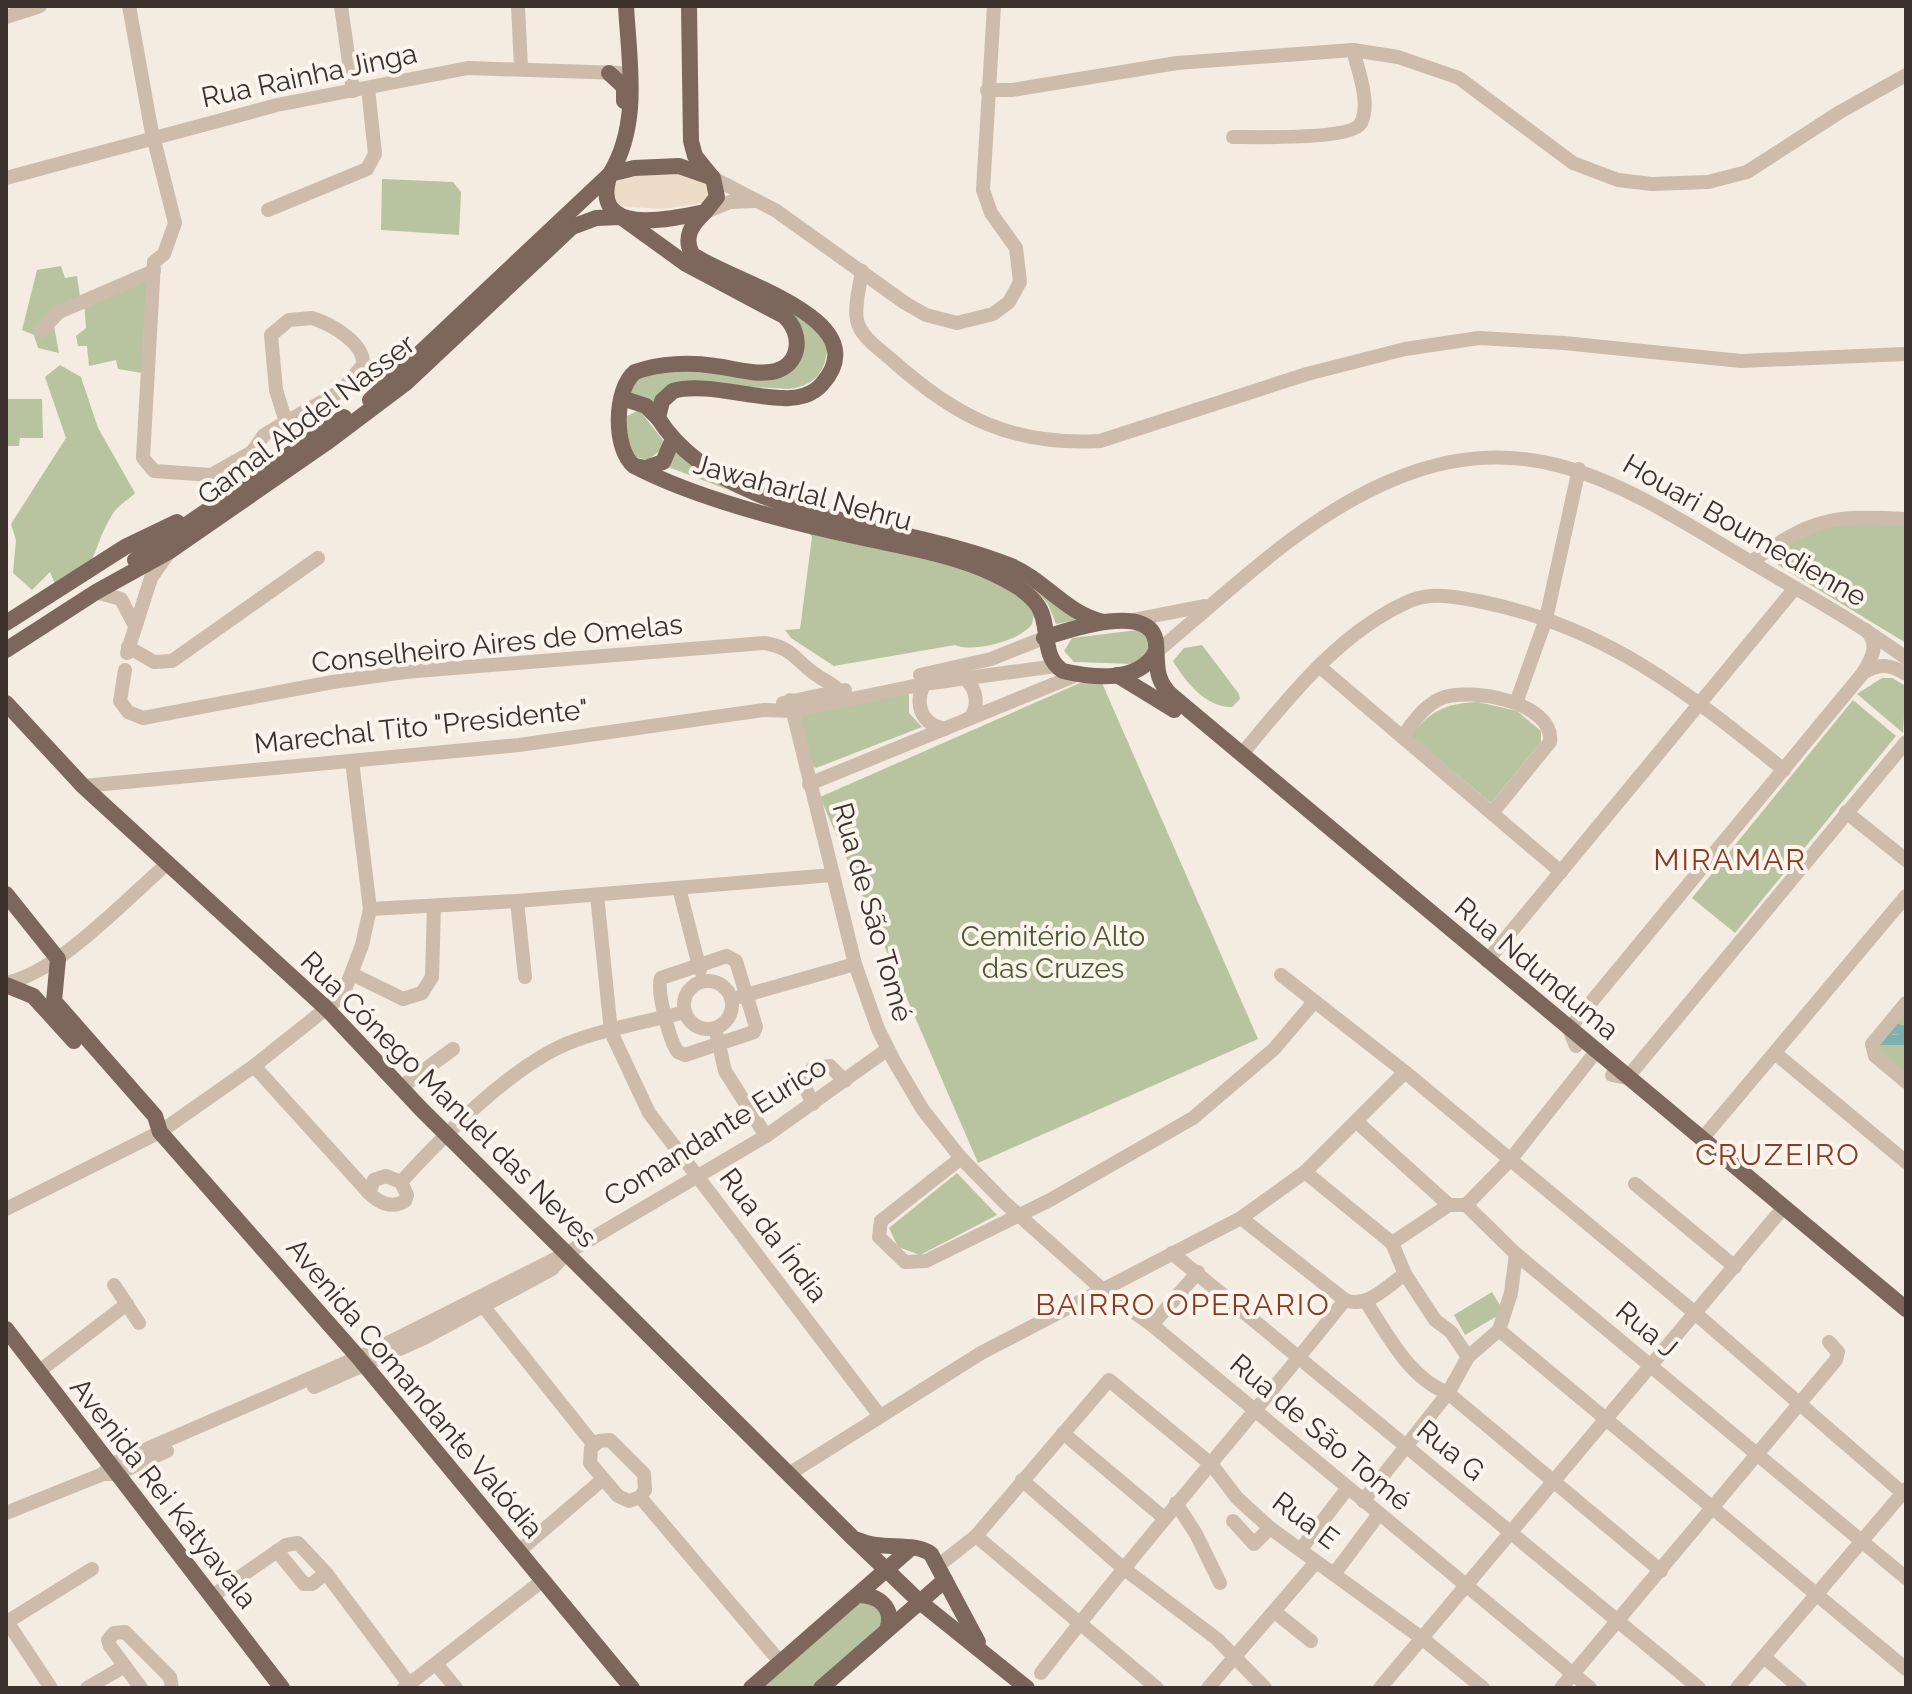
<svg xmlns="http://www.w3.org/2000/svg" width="1912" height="1694" font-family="Raleway,sans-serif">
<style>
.green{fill:#b8c4a0}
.plaza{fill:#ecdcc8}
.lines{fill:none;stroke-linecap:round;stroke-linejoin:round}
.canal{stroke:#7fb0b2;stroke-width:10}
.minor{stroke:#cdbbac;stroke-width:14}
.major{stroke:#7d675c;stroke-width:16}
.labels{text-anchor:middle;stroke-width:8;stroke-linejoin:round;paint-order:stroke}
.street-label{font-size:28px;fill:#3b302b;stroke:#fbf5ee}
.park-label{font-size:28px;fill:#4a5a2e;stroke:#fbf5ee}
.neighbourhood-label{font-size:30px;letter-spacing:2px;fill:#8c3b22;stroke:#fbf5ee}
</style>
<rect width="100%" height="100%" fill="#f4ebe1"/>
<g class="green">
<path d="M382 179 453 182 461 192 459 235 381 230Z"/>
<path d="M687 252 809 320 828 343C826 371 817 385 789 389L672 383 655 398V410L627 394 636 377 682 367 771 376 802 339Z"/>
<path d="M61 266 65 278 77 276 81 303 59 312 54 326 59 353 38 348 34 335 22 330 37 270Z"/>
<path d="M154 271 148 374 118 369 116 360 89 366 87 346H78L76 336 86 328 84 301Z"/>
<path d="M60 365 81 377 98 428 135 493C128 500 116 507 112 515 89 553 103 565 56 586L50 572 32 590 13 573 16 540 11 524 66 438 45 377Z"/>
<path d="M6 399H42L43 438H20L19 446H6Z"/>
<path d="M639 410 663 440 662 449 648 460 630 456 626 445 627 416Z"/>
<path d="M674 445 719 477 1037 588 1077 620 1056 624 1048 604 1034 589 763 503 663 465Z"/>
<path d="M1856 522 1906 525V643L1778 565 1783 542 1812 529Z"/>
<path d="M806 529 932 555 1015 590 1034 614 1032 624C1020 641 974 653 955 645L834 666 791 638 785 630 800 629 812 537Z"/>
<path d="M1138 630 1147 634 1152 645 1136 664 1074 662 1064 651 1072 638Z"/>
<path d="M1202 645 1239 694 1240 699 1232 707C1206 708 1185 681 1173 661L1184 648Z"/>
<path d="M1882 678H1892L1906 686 1903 733 1857 694Z"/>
<path d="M1080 683H1102L1258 1039 978 1163 820 797Z"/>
<path d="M909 693V713L922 727 816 768 808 763 799 719 802 711Z"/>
<path d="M1853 700 1896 736 1735 933 1692 898Z"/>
<path d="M1478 702 1517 711 1541 731V742L1491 803 1411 736C1429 711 1447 703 1478 702Z"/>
<path d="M1906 1008V1078L1878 1053V1042Z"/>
<path d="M957 1173 997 1215 920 1255 898 1247 889 1228Z"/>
<path d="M1492 1292 1504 1312 1465 1335 1454 1315Z"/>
<path d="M869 1601 883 1613 880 1629 814 1688H763L858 1604Z"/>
</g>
<path class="plaza" d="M661 169 709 179 710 197 703 203 662 209 619 206 613 201 610 183 618 177Z"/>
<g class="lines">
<path class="canal" d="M1906 1031 1891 1028 1881 1040H1906"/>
<g class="minor">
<path d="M129 6 151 128 175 223 164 254 154 262 143 458 154 471 211 475 252 452"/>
<path d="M341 6 353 91"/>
<path d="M518 6 521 68"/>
<path d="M6 17 40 6"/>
<path d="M987 90H1012L1177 63 1353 50 1398 57 1459 78 1573 163 1618 180 1652 184 1708 182 1747 172 1840 112 1906 75"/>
<path d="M1233 137C1254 137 1352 140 1361 123 1371 103 1358 70 1353 50"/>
<path d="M6 178 277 105 468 68 620 73"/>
<path d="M713 178 775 210 905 303 926 315 957 323 993 314 1009 302 1020 282 1016 248 991 213 983 190 994 6"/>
<path d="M268 210 367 169 375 154 368 88"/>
<path d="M705 212 730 202 754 201"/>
<path d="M862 271C860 286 854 305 857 320 860 337 881 350 893 361 957 418 1013 446 1100 441L1307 374 1405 349 1479 338 1564 343 1741 361 1906 354"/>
<path d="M312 318C331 324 365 343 363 365L341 391 286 422 276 390 271 335 289 320Z"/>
<path d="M41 331 59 312 154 271"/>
<path d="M259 474 252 452 264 435 286 422"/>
<path d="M1751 562C1812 518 1832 515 1906 519"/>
<path d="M96 592 121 599 134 624"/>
<path d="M1133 620 1204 606"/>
<path d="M128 647 154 662 172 661 318 558"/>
<path d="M127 653 151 578 167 555"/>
<path d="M1155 653C1229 592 1301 519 1390 481 1534 419 1631 491 1751 562 1803 593 1857 622 1906 658"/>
<path d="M1320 667 1561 872"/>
<path d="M125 670 120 701 128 712 143 718 333 682 405 672 765 643C793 648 795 660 815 674 827 683 838 684 843 700"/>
<path d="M1863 673C1879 663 1890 664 1906 674"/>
<path d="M920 675 991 659 1044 638"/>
<path d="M961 675C975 686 980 700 972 716L966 720"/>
<path d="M927 680C913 700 919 724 945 729"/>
<path d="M790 700 855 964 878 1029 894 1061 923 1110 961 1158 1004 1202 1103 1290 1152 1325 1590 1688"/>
<path d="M783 703 845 690"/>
<path d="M1516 703 1546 619 1579 469"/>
<path d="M1402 737C1413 723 1424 705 1442 698 1470 687 1555 702 1550 742L1492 813"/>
<path d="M1242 754C1289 697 1341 630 1412 600 1433 592 1457 597 1478 601 1605 626 1686 691 1784 770"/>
<path d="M809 784 1079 674"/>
<path d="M83 786 519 745 764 710 793 711 924 684 1056 666"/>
<path d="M1846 812 1906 860"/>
<path d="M679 888 700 970"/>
<path d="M597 895 611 1032 649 1113 880 1416"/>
<path d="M517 901 525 977"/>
<path d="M370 909 517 901 833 875"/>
<path d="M727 956 736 961 756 1027 754 1032 685 1055 678 1052C670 1042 656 990 661 978Z"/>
<path d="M1487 961 1795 588"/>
<path d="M352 974 403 999 422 993 432 977 434 906"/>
<path d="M1281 975 1405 1072 1695 1313 1906 1496"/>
<circle cx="708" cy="1005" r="24"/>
<path d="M6 983C58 973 125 900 167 864"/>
<path d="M739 997 855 964"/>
<path d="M1906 1003 1872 1044 1875 1056 1906 1082"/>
<path d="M717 1036 725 1071 766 1136"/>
<path d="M1576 1046 1569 1029 1863 673C1872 658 1880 645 1866 630"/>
<path d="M1776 1054 1906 1162"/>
<path d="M254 1066 369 1193C379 1203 392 1209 405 1201L407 1195 401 1182 386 1176 374 1180 369 1193"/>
<path d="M1612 1075 1627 1078 1906 742"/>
<path d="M400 1088 453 1049"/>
<path d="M813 1104 804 1085 812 1069 830 1066 845 1081"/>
<path d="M1358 1123 1449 1205H1466L1516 1254 1906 1578"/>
<path d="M1702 1139 1906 896"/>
<path d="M961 1158 881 1221 879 1237 905 1262 926 1261 1050 1200 1193 1118 1274 1049 1314 1002"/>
<path d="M1305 1172 1392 1243"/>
<path d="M401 1182C443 1136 508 1069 566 1044 602 1029 647 1022 685 1012"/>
<path d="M1635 1184 1735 1267"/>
<path d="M1466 1205 1511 1159 1591 1058"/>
<path d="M6 1209 160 1132 254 1066 343 995 362 945 370 909 352 761"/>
<path d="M1241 1218 1345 1300"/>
<path d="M1172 1253 1699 1688"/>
<path d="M1405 1274 1435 1320 1451 1332 1468 1357"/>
<path d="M114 1285 139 1323"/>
<path d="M479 1301 594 1445"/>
<path d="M1366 1302C1388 1335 1409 1378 1448 1393L1661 1571"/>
<path d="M1152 1325 1198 1272"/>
<path d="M1499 1330 1906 1669"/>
<path d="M38 1372 127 1304"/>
<path d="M314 1387 424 1338 552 1269 564 1256"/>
<path d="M1063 1433 1163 1517"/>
<path d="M610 1440 644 1474 645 1490 640 1497 629 1501 618 1496 590 1463 591 1448 599 1441Z"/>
<path d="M103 1474 110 1465 366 1354 567 1253 766 1136 888 1049"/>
<path d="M789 1474 981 1353 1241 1218 1305 1172 1405 1072"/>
<path d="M1022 1480 1123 1568 1217 1639 1265 1688"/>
<path d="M640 1497 781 1663"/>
<path d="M1363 1501 1448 1393 1468 1357 1499 1330 1511 1293 1516 1254"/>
<path d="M1176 1503 1196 1534 1220 1583"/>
<path d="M6 1513 103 1474H117L167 1451"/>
<path d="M1233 1521 1254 1544 1270 1528"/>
<path d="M976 1536 1157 1688"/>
<path d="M1301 1549 1347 1489"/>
<path d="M277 1551 304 1584H312L326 1573"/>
<path d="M519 1551 602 1480"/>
<path d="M939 1565 976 1536 1109 1380 1212 1465 1237 1498 1270 1528 1423 1639 1483 1688"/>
<path d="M1334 1574 1379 1514"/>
<path d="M211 1597 286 1545 298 1543 326 1573 409 1684"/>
<path d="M1275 1612 1311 1641"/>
<path d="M6 1620 51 1688"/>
<path d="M7 1622 92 1569"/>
<path d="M1764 1657 1800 1688"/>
<path d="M436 1664 456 1688"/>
<path d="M1041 1673C1139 1545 1245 1426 1345 1300 1367 1309 1386 1287 1405 1274L1392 1243 1449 1205"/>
<path d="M87 1688 125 1666"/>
<path d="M141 1688 110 1646 108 1640 114 1633 125 1632 170 1677 172 1688"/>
<path d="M404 1688 542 1581"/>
<path d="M1208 1688 1316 1562"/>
<path d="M1380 1688 1778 1214"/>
<path d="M1561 1688 1836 1360 1838 1352 1829 1342"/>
<path d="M1737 1688 1906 1489"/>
</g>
<g class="major">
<path d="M689 6 691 141 695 156 712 177"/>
<path d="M609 73 624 87V101"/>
<path d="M679 166 713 178 717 197 705 212C668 220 589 237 610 174L634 168Z"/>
<path d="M705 212C692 224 683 237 692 254 727 281 881 318 822 384 813 395 797 399 783 398 752 398 702 382 673 391L662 401 658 418C723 522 906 522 1011 566 1045 580 1066 614 1104 622"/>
<path d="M622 398 646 406 658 418"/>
<path d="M370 400 610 174C641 124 629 62 626 6"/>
<path d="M635 466 646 468 663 462 673 439"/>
<path d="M135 560 344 417"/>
<path d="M6 623 125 547 177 522"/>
<path d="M1044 638C1068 630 1152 601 1156 643 1158 665 1154 678 1171 695L1906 1309"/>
<path d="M6 650 96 592 170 551 326 443 407 382 572 227 596 218 621 217 686 264 784 316C804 334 801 367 771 372 753 375 733 368 715 366 690 362 660 363 635 372 614 389 613 449 634 466 697 499 789 522 859 537 904 547 952 554 994 574 1010 582 1027 590 1038 606 1051 625 1040 657 1063 671 1093 678 1138 683 1155 653"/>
<path d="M1117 675 1174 710"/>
<path d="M6 703 83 786 327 1009 421 1109 852 1537 920 1602 1027 1688"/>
<path d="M6 894 58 959 54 1001 155 1116 160 1132 358 1357 632 1688"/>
<path d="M6 985 33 996 74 1041"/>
<path d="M6 1329 282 1688"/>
<path d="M858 1540C881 1551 913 1541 931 1554L978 1642"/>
<path d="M858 1595C879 1595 895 1608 887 1630"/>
<path d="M751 1688 911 1548"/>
<path d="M821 1688 945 1580"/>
</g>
</g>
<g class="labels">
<g class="street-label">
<text transform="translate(309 75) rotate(-12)" y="10">Rua Rainha Jinga</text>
<text transform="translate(306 419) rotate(-37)" y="10">Gamal Abdel Nasser</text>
<text transform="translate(803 492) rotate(15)" y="10">Jawaharlal Nehru</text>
<text transform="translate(1745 530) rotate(30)" y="10">Houari Boumedienne</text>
<text transform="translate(497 643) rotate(-6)" y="10">Conselheiro Aires de Omelas</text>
<text transform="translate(421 726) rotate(-6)" y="10">Marechal Tito "Presidente"</text>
<text transform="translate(873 912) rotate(74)" y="10">Rua de São Tomé</text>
<text transform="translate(1537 968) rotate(40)" y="10">Rua Ndunduma</text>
<text transform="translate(449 1099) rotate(45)" y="10">Rua Cónego Manuel das Neves</text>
<text transform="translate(715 1131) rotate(-32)" y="10">Comandante Eurico</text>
<text transform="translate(774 1235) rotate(53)" y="10">Rua da Índia</text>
<text transform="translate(1647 1329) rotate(40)" y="10">Rua J</text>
<text transform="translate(415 1388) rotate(50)" y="10">Avenida Comandante Valódia</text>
<text transform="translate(1321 1432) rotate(40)" y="10">Rua de São Tomé</text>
<text transform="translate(1451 1450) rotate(39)" y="10">Rua G</text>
<text transform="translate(164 1493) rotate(52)" y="10">Avenida Rei Katyavala</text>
<text transform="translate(1306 1520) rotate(37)" y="10">Rua E</text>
</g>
<g class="park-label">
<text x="1053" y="946">Cemitério Alto<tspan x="1053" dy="32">das Cruzes</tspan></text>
</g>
<g class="neighbourhood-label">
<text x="1730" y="870">MIRAMAR</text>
<text x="1778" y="1165">CRUZEIRO</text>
<text x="1183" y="1315">BAIRRO OPERARIO</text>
</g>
</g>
<rect width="1912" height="1694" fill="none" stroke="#3b302b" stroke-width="16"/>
</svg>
